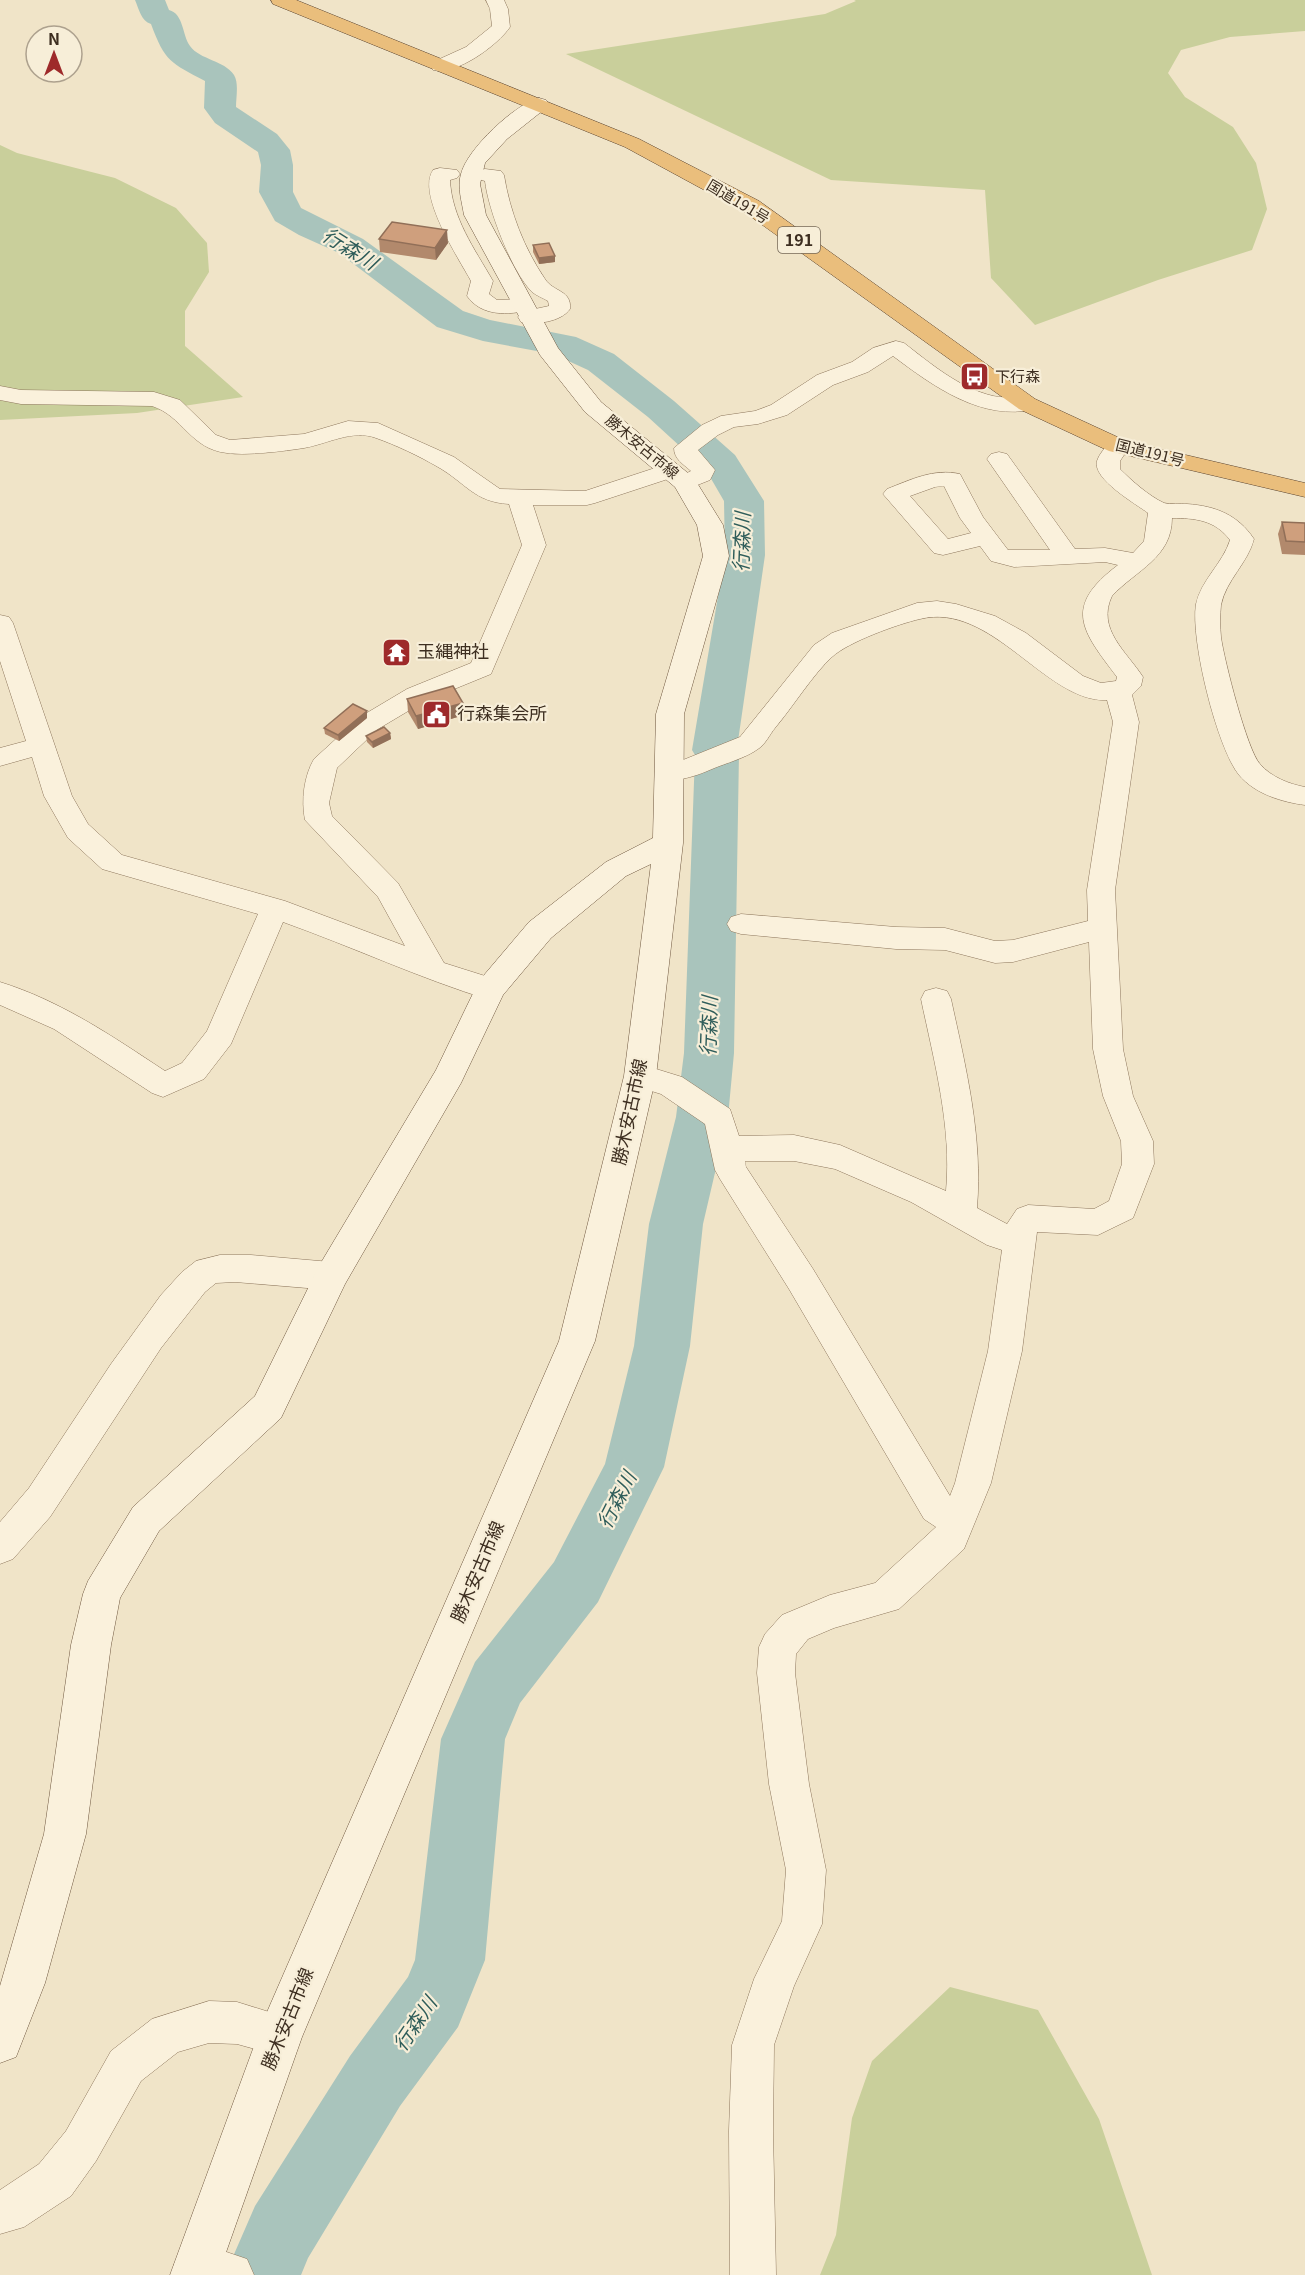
<svg xmlns="http://www.w3.org/2000/svg" width="1305" height="2275" font-family="Georgia,'Noto Sans JP',serif">
<style>
.green{fill:#c9cf9b}
.lines{fill:none;stroke-linecap:round;stroke-linejoin:round}
.river{fill:#a9c4bc;fill-rule:evenodd}
.minor-casing{stroke:#8d765c;stroke-width:1}
.secondary-casing{stroke:#6f573f;stroke-width:1}
.trunk-casing{stroke:#5b4430;stroke-width:1}
.minor{fill:#faf1dc;fill-rule:evenodd}
.secondary{fill:#faf1dc;fill-rule:evenodd}
.trunk{fill:#eabe7c;fill-rule:evenodd}
.wall{fill:#b2896c}
.shaded-wall{fill:#916f58}
.building{fill:#cf9f7d;stroke:#916f58;stroke-width:1.5}
.labels{text-anchor:middle;stroke-width:4.5;stroke-linejoin:round;paint-order:stroke}
.far-street-label{font-size:15px;fill:#3d2e20;stroke:#f7eed8}
.far-poi-label{font-size:15px;fill:#3d2e20;stroke:#f7eed8;text-anchor:start}
.shield{fill:#f7eed8;stroke:#756857;stroke-width:1.5}
.shield-label{font-size:16px;font-weight:bold;fill:#3d2e20}
.poi-label{font-size:18px;fill:#3d2e20;stroke:#f7eed8;text-anchor:start}
.street-label{font-size:18px;fill:#3d2e20;stroke:#f7eed8}
.water-label{font-size:20px;font-style:italic;fill:#2f5d5a;stroke:#f7eed8}
</style>
<rect width="100%" height="100%" fill="#f0e4c8"/>
<g class="green">
<path d="M854 0H1305V31L1230 37 1181 50 1168 73 1185 97 1233 127 1256 163 1267 209 1252 250 1158 280 1035 325 991 278 985 190 831 180 566 54 825 14 856 1Z"/>
<path d="M0 145 17 153 115 178 176 208 207 243 209 272 185 311V346L243 397 137 413 0 420Z"/>
<path d="M950 1987 1038 2010 1099 2119 1152 2275H820L836 2235 852 2118 872 2061Z"/>
</g>
<g class="lines">
<path class="river" d="M135 0H165L169 10C184 14 182 35 190 46 200 60 224 60 234 75 239 83 236 97 236 107L277 134 290 150 293 165V192L301 208 363 239 463 311 490 320 576 337 614 354 674 401 735 455 764 501 765 555 737 748 739 753 734 1053 728 1117 703 1224 690 1346 664 1467 598 1602 520 1703 505 1739 485 1960 458 2027 400 2106 308 2258 301 2275H225L255 2206 350 2056 408 1977 415 1960 441 1739 475 1662 554 1562 605 1464 634 1346 649 1224 676 1117 684 1053 695 755 692 750 725 555 724 501 706 470 648 417 588 370 553 354 483 341 437 327 339 253 299 235 275 221 259 192 261 165 258 152 215 123 204 108 205 81C171 63 165 62 151 24 141 21 139 9 135 0Z"/>
<defs>
<g id="minor">
<path d="M486 0H504L508 9 510 27C498 45 456 76 433 70L431 66 433 62 466 47 492 26 490 9Z"/>
<path d="M440 168 457 170 460 174 457 178 450 180C452 218 474 248 493 281L489 294 497 300 523 299 531 300 534 305 531 310C508 315 482 317 467 296L471 281C459 259 416 194 433 170Z"/>
<path d="M485 169 501 171 504 175C510 212 524 248 545 279 553 292 572 290 570 309 561 322 536 325 521 322L518 317 521 312 549 306 548 301C543 298 537 296 532 292 512 272 488 209 485 181L478 179 475 175 478 171Z"/>
<path d="M896 341 904 343C930 363 959 388 993 396 1007 399 1021 396 1035 399L1038 404 1035 409C982 422 933 386 893 356L868 372 833 385 787 415 758 424 734 427 718 435 698 450 715 470 710 480 685 490 677 488 673 483 677 478 691 471C683 464 674 459 674 448L702 425 721 416 755 411 771 405 817 375 852 362 873 348Z"/>
<path d="M0 386 21 390 154 392 180 400 216 435 230 440 304 434 348 421 378 423 454 457 500 489 585 491 661 466 669 464 677 466 681 471 677 476 595 503 587 505H533L546 545 491 674 425 701 378 729 337 768 329 803 332 816 398 883 444 963 501 981 505 989 501 997 490 1000C419 978 353 947 283 922L231 1044 204 1079 163 1097 152 1093 54 1029 0 1005V982C61 1001 112 1036 165 1071L182 1063 207 1031 258 914 102 869 68 838 44 796 32 757 0 766V748L26 741 0 661V615L9 617 13 623 72 796 88 824 122 855 285 901 405 946 378 897 305 820C301 800 304 776 314 759L360 717 407 689 471 663 522 545 509 504C474 502 466 483 438 467 419 456 396 445 376 438 353 429 327 444 304 448 285 451 246 456 227 453 190 449 183 416 152 406L21 404 0 400Z"/>
<path d="M1118 439 1126 441 1130 446 1120 461V469C1132 481 1149 496 1164 503 1170 505 1181 503 1187 504 1216 506 1238 515 1254 539 1248 563 1226 580 1221 605 1220 615 1220 627 1221 637 1224 659 1247 750 1260 764 1271 777 1289 784 1305 787V805C1282 802 1255 794 1239 775 1217 748 1190 639 1196 604 1201 580 1223 563 1230 540 1215 520 1195 518 1172 518 1172 558 1136 570 1112 596 1096 629 1127 652 1143 677L1141 686 1132 695 1139 722 1115 890 1123 1049 1133 1096 1153 1141 1154 1164 1133 1218 1098 1235 1037 1232 1022 1351 991 1483 964 1549 899 1609 834 1628 808 1639 796 1654 795 1673 809 1784 826 1870 822 1924 794 1986 774 2045 773 2131 776 2275H730L729 2131 732 2045 754 1979 782 1921 786 1870 769 1784 757 1673 759 1647 765 1634 782 1615 830 1595 875 1583 936 1527 924 1519 789 1289 720 1179 715 1170 705 1124 661 1094 629 1084 625 1076 629 1068 640 1064 682 1077 730 1109 739 1136 794 1135 840 1145 946 1191C952 1127 934 1061 921 999L925 991 936 988 947 991 951 999C966 1068 983 1137 977 1208L1007 1224 1017 1209 1028 1205 1094 1209 1109 1201 1122 1164 1121 1141 1103 1096 1093 1049 1089 942 1013 962 995 963 945 950 896 949 741 934 731 931 727 924 731 917 741 914 896 927 945 928 995 941 1013 940 1088 921 1087 890 1113 722 1107 700C1046 703 992 601 920 619 898 624 848 642 832 657 814 673 792 708 775 728 770 734 765 745 758 749 746 758 726 763 712 769 696 776 677 783 659 778L655 772 659 766 683 760 740 737 814 645 832 633 917 603 937 601 956 604 995 616 1026 633 1083 676 1101 683 1116 681 1117 677C1082 631 1062 607 1118 565L1105 562 1014 567 991 561 980 546 943 555 934 553 883 494 887 489C910 480 934 468 960 474L983 517 1008 550H1050L987 459 991 454 999 452 1007 454 1075 549 1105 548 1133 553 1144 541 1148 513C1136 504 1092 479 1097 461 1099 454 1106 447 1110 441ZM944 486 960 518 971 533 948 539 910 496 935 487ZM745 1161H794L835 1169 911 1202 987 1245 1002 1250 988 1351 955 1483 950 1496 813 1269 746 1167Z"/>
<path d="M220 1255H251L331 1262 343 1266 348 1276 343 1286 331 1290 235 1282 216 1283 205 1292 161 1348 50 1517 13 1559 0 1564V1522L29 1488 111 1364 161 1295 182 1272 196 1261Z"/>
<path d="M209 2001 237 2002 295 2020 301 2035 295 2050 280 2056 237 2044 209 2043 178 2052 141 2081 96 2161 71 2196 24 2227 0 2234V2190L39 2164 66 2131 111 2051 152 2019Z"/>
<path d="M197 2242 247 2259 254 2275H179L174 2265 181 2249Z"/>
</g>
<path id="secondary" d="M539 98 546 100 549 104 546 108 507 139 485 163 480 184 486 215 558 348 601 402 694 478 723 525 729 556 684 714 683 843 656 1076 595 1341 302 2037 218 2275H170L264 2019 559 1341 624 1076 651 864 626 876 551 938 503 995 461 1083 345 1284 281 1418 159 1531 120 1598 111 1645 86 1834 45 1983 16 2057 0 2063V1986L44 1834 71 1645 83 1594 88 1581 133 1507 255 1396 319 1266 436 1070 479 981 529 922 606 862 653 838 656 714 703 556 697 525 675 487 585 412 540 355 464 215C462 202 457 187 461 174 467 149 515 104 539 98Z"/>
<path id="trunk" d="M271 0H296L639 139 759 201 1035 399 1126 441 1305 483V497L1109 451 1019 409 743 211 625 147 273 4Z"/>
</defs>
<use href="#minor" class="minor-casing"/>
<use href="#secondary" class="secondary-casing"/>
<use href="#trunk" class="trunk-casing"/>
<use href="#minor" class="minor"/>
<use href="#secondary" class="secondary"/>
<use href="#trunk" class="trunk"/>
</g>
<g class="wall">
<path d="M379 239 448 243 436 260 380 252Z"/>
<path d="M533 245 555 256V262L539 264 533 252Z"/>
<path d="M1282 522 1305 523V555L1282 554 1278 534Z"/>
<path d="M407 699 464 715 418 729 408 712Z"/>
<path d="M367 718 339 741 325 734 324 728Z"/>
<path d="M390 733 391 739 373 748 367 742 366 736Z"/>
</g>
<g class="shaded-wall">
<path d="M447 230 448 243 436 260 435 248Z"/>
<path d="M555 256V262L539 264V258Z"/>
<path d="M463 703 464 715 418 729 416 716Z"/>
<path d="M367 711V718L339 741 338 735Z"/>
<path d="M390 733 391 739 373 748 372 742Z"/>
</g>
<g class="building">
<path d="M392 222 447 230 435 248 379 239Z"/>
<path d="M549 243 555 256 539 258 533 245Z"/>
<path d="M1282 522 1305 523V542L1286 541Z"/>
<path d="M453 686 463 703 416 716 407 699Z"/>
<path d="M353 704 367 711 338 735 324 728Z"/>
<path d="M384 727 390 733 372 742 366 736Z"/>
</g>
<defs>
<symbol id="bus-square" viewBox="-11 -11 22 22"><rect x="-9" y="-9" width="18" height="18" rx="4" fill="#9e2a2b" stroke="#f7eed8"/><path d="M-5-6H5V4H4V6H2V4H-2V6H-4V4H-5ZM-3.5-4V0h7V-4ZM-3.5 1.2v1.5H-2V1.2ZM2 1.2v1.5H3.5V1.2Z" fill="#fff"/></symbol>
<symbol id="temple-square" viewBox="-11 -11 22 22"><rect x="-9" y="-9" width="18" height="18" rx="4" fill="#9e2a2b" stroke="#f7eed8"/><path d="M0-6L5-2H3V0L6.5 2.5H4V6H1.5V3h-3V6H-4V2.5H-6.5L-3 0V-2H-5Z" fill="#fff"/></symbol>
<symbol id="civic-square" viewBox="-11 -11 22 22"><rect x="-9" y="-9" width="18" height="18" rx="4" fill="#9e2a2b" stroke="#f7eed8"/><path d="M-.6-6.5H3V-4.5H.6V-3L4-1V1h2V6H-6V1h2V-1L-.6-3ZM-1.2 2.5V6h2.4V2.5Z" fill="#fff"/></symbol>
</defs>
<g fill-rule="evenodd">
<use href="#bus-square" x="958" y="360" width="33" height="33"/>
<use href="#temple-square" x="380" y="636" width="33" height="33"/>
<use href="#civic-square" x="420" y="698" width="33" height="33"/>
</g>
<g class="labels">
<g class="far-street-label">
<text transform="translate(738 202) rotate(31)" y="5">国道191号</text>
<text transform="translate(642 447) rotate(40)" y="5">勝木安古市線</text>
<text transform="translate(1150 453) rotate(14)" y="5">国道191号</text>
</g>
<g class="far-poi-label">
<text x="995" y="382">下行森</text>
</g>
<rect class="shield" x="778" y="227" width="42" height="26" rx="4.5"/>
<g class="shield-label">
<text x="799" y="246">191</text>
</g>
<g class="poi-label">
<text x="417" y="658">玉縄神社</text>
<text x="457" y="720">行森集会所</text>
</g>
<g class="street-label">
<text transform="translate(630 1112) rotate(-78)" y="6">勝木安古市線</text>
<text transform="translate(478 1572) rotate(-67)" y="6">勝木安古市線</text>
<text transform="translate(288 2019) rotate(-68)" y="6">勝木安古市線</text>
</g>
<g class="water-label">
<text transform="translate(350 249) rotate(32)" y="7">行森川</text>
<text transform="translate(742 542) rotate(-88)" y="7">行森川</text>
<text transform="translate(709 1026) rotate(-88)" y="7">行森川</text>
<text transform="translate(617 1500) rotate(-63)" y="7">行森川</text>
<text transform="translate(415 2024) rotate(-56)" y="7">行森川</text>
</g>
</g>
<g transform="translate(54 54)"><circle r="28" fill="#f7eed8" stroke="#ada18e" stroke-width="1.5"/>
<path d="M0-4.5L10 22L0 15L-10 22Z" fill="#9e2a2b"/>
<text y="-9" font-size="16" font-weight="bold" text-anchor="middle" fill="#3d2e20">N</text>
</g>
</svg>
